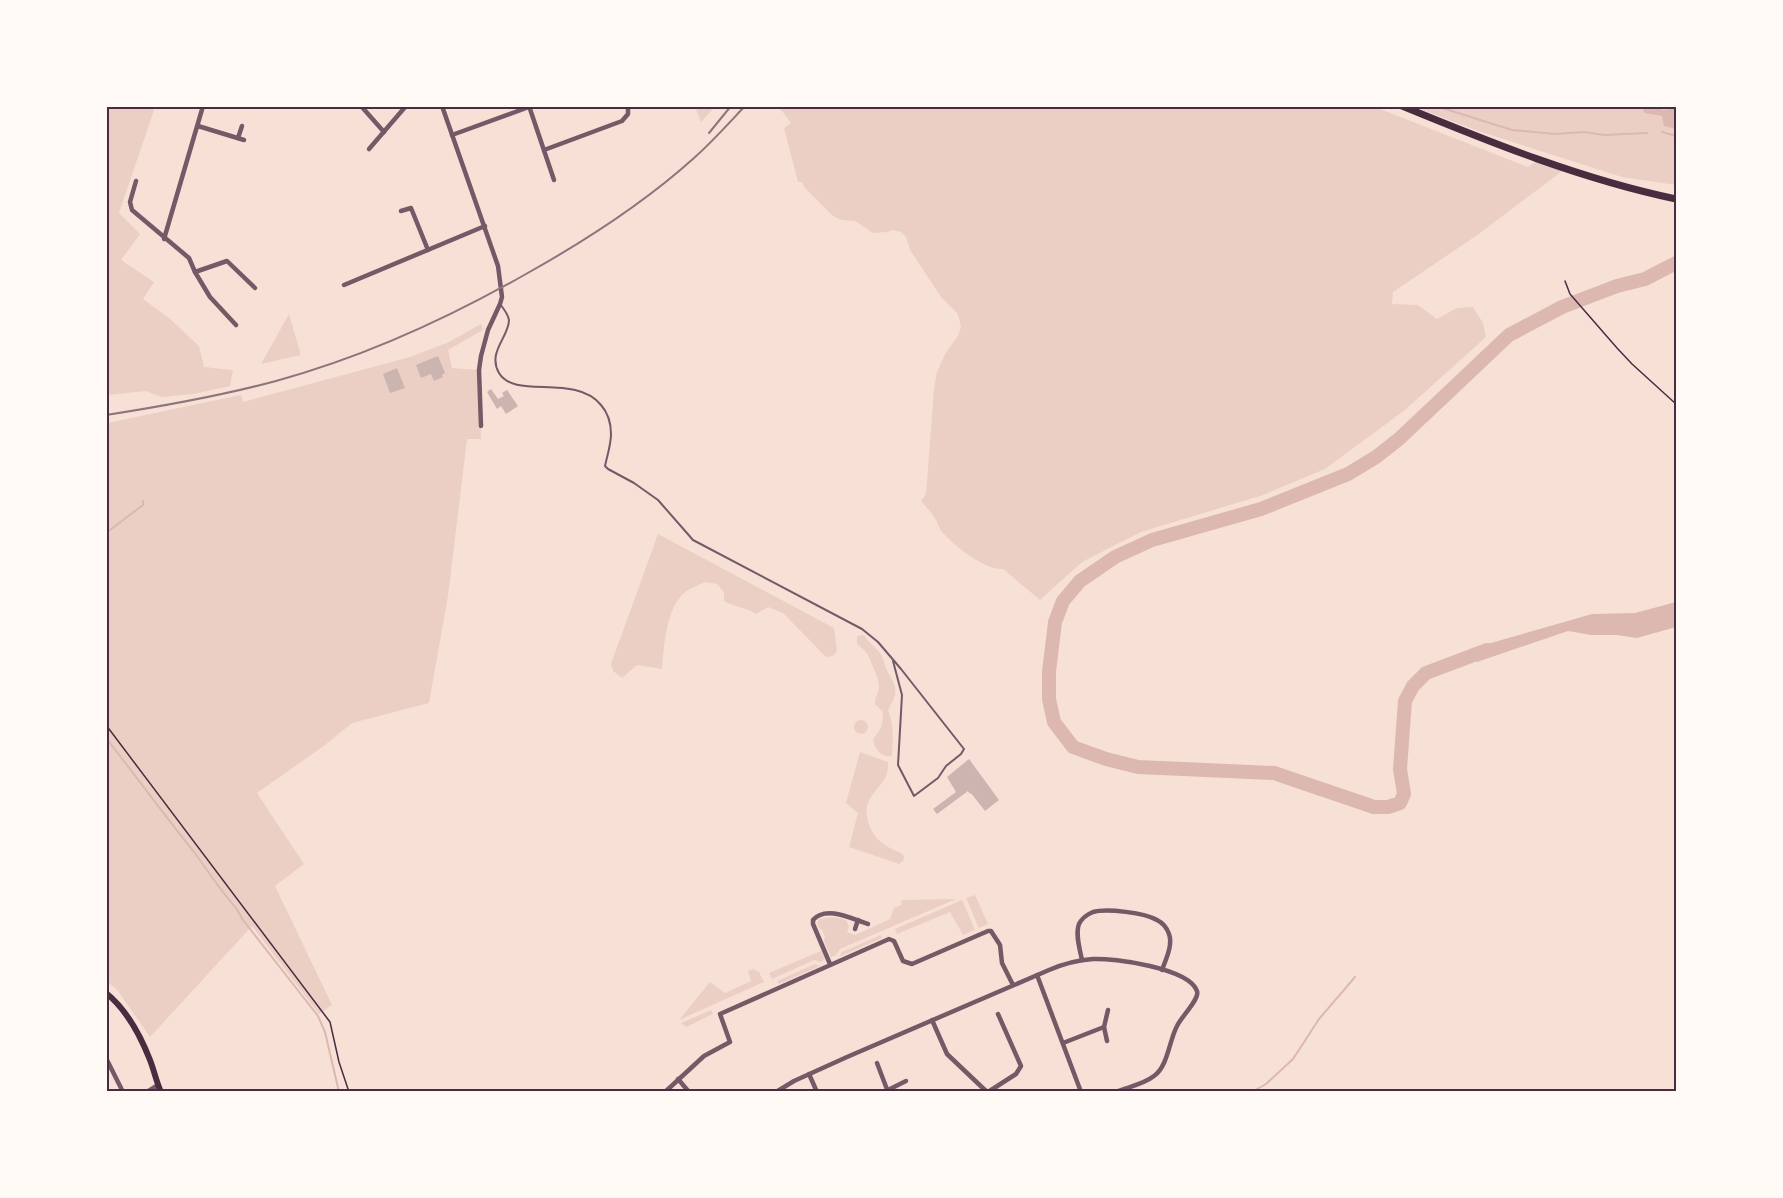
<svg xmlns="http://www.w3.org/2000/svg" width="1783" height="1198" font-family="Barlow,sans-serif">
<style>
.green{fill:#ebcfc5}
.water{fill:#dcb8b0}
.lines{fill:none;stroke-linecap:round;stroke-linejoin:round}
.stream{stroke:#dcb8b0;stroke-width:2}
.river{stroke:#dcb8b0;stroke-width:14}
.building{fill:#ccb4b1}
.path{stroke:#4a2c40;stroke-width:1.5}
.service{stroke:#755966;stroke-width:2}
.minor{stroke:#755966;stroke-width:4.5}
.secondary{stroke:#4a2c40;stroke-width:6}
.primary{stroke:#4a2c40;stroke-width:7}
.rail{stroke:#8f747c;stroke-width:2}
.neatline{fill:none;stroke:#4a2c40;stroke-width:2}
</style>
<rect width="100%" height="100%" fill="#f7e1d7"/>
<g class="green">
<path d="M106 107H155L119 213 140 234 121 260 154 282 143 299 169 318 199 346 204 367 233 370 230 386 194 394 161 397 146 391 107 395Z"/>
<path d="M695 107V106L715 107 701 122Z"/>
<path d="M779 107H1375L1528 167 1538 160 1565 169 1476 236 1393 292 1392 304 1418 305 1437 319 1457 308 1473 307 1483 323 1486 337 1405 410 1325 469 1263 495 1141 532 1082 562 1040 600 1003 569C986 571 953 545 943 533 939 529 938 524 936 520 932 513 926 507 921 501L926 494 934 389 937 372 945 354 958 336 961 327 958 314 941 297 910 250 906 237 901 232 893 230 887 232 873 233 855 221 841 220 833 216 804 187 802 182H798L784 128 791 123Z"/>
<path d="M1415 107H1676V185L1622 177 1478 131Z"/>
<path d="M289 314 301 355 261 364Z"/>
<path d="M481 324 483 330 448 350 452 368 479 370 481 439H467L448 596 429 703 352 723 325 745 257 793 304 864 275 886 332 1005 319 1014 252 926 150 1037 118 991 107 981V423L241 395 243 402 410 357 449 342Z"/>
<path d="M658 534 834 628 837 651 833 656 826 657 783 613 768 607 756 614C746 607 734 607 724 601V592L717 584 705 582C698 585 686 590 681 596 666 613 664 647 662 669L637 665 622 678 613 671 611 664Z"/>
<path d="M864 635C868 642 874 646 880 653 884 658 884 665 887 670 897 689 899 691 888 710 894 725 893 740 892 756 882 758 874 749 873 739 881 730 883 724 883 712L875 704C875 696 879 693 879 686 880 682 870 659 868 655 865 651 861 647 857 644V636Z"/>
<circle cx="861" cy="727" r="7"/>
<path d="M860 752 888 762C890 788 863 791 867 817 869 832 879 843 892 849 895 851 898 851 901 853 905 856 904 857 903 861L899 864 849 847 858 813 846 803Z"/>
<path d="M975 895 988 924 979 928 966 898Z"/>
<path d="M956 899 840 949 836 955 831 957 824 941 825 937 822 930 818 927 817 923 819 919 834 917 846 920 849 926 847 932 855 935 890 919 894 908 901 905 902 900Z"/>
<path d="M962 900 975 930 963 935 950 912 897 934 895 929Z"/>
<path d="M881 935 882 938 839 957 842 952Z"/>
<path d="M821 951 825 959 820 962 814 960 772 979 769 973Z"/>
<path d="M815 964 820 966 779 984 777 981Z"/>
<path d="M753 969 759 972 764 982 679 1020 710 982 725 993 751 981 748 971Z"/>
<path d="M711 1010 713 1014 686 1027 681 1023Z"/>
</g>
<g class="water">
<path d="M1643 107H1656L1663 110 1676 108V129L1664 126 1662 116 1645 113 1643 110Z"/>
<path d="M1676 602V627L1637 638 1617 635H1591L1568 631 1477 662 1472 656 1470 649 1592 614 1635 613Z"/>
</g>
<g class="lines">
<g class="stream">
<path d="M1436 106 1512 130 1555 134 1584 132 1604 135 1647 133"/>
<path d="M1662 132 1676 136"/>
<path d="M106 533 143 505V501"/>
<path d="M106 738C136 776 164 815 194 852 208 871 220 890 236 908L243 920 318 1016 325 1032 339 1092"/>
<path d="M1252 1092 1266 1084 1293 1059 1319 1019 1355 977"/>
</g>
<path class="river" d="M1487 650 1426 673 1413 686 1405 701 1400 769 1404 794 1400 803 1388 807H1374L1274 773 1138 767 1106 759 1073 747 1054 722 1049 699V672L1055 622 1063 601 1080 581 1115 557 1152 540 1261 509 1348 474 1376 457 1399 439 1509 335 1562 307 1617 286 1645 279 1676 263"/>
</g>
<g class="building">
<path d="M438 356 445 373 442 375 443 377 434 381 431 374 421 378 416 365Z"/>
<path d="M397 368 405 388 390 393 383 374Z"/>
<path d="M491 389 498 399 504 396 502 393 507 390 518 406 506 414 501 406 497 409 487 392Z"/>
<path d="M969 759 999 800 985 811 971 793 970 794 968 791 937 814 933 809 956 792 947 777Z"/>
</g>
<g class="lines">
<g class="path">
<path d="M1565 281 1570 294 1617 348 1632 364 1676 404"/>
<path d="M106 725 330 1022 339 1062 349 1092"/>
</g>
<path class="service" d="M500 304C504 309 508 314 509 320 509 337 487 352 499 373 515 400 575 373 601 405 608 413 611 423 611 434 611 445 607 456 605 466L608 469 634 483 658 500 693 540 862 629 878 642 901 669 964 749 961 754 946 766 938 778 914 796 898 765 902 695 893 661"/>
<g class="minor">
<path d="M361 106 384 132"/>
<path d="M442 106 498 266 502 297 500 304 488 330 481 356 479 370 481 426"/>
<path d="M529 106 554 180"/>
<path d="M198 126 244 140"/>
<path d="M452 135 529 107"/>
<path d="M238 138 242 126"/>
<path d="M369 149 406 106"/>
<path d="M544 150 622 121 628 114V106"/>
<path d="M136 181 130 202 132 210 189 258 195 272 210 297 236 325"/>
<path d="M401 211 411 208 428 250"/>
<path d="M164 239 203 106"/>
<path d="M195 272 227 261 255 288"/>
<path d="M344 285 485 226"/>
<path d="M855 929 858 920"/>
<path d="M1082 960C1080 950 1075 934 1079 924 1082 918 1088 914 1093 912 1107 908 1145 913 1157 920 1163 923 1167 928 1169 934 1173 945 1166 959 1162 970"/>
<path d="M830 964 813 924V920C826 905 852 919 868 924"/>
<path d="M1037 975 1081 1092"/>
<path d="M932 1020 947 1054 987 1092"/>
<path d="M1107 1041 1104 1027 1108 1010"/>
<path d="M1063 1043 1104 1027"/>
<path d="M106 1058 123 1092"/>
<path d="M877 1063 888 1092"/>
<path d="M809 1074 817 1092"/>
<path d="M678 1079 689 1092"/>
<path d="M888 1090 906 1081"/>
<path d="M147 1092 158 1085"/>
<path d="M665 1092 704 1056 730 1042 720 1014 889 939 894 941 903 961 912 964 988 931H991L1000 945 1002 963 1013 985"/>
<path d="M776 1092 794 1081 847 1057 1049 970C1063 964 1078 960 1093 959 1114 958 1189 968 1197 991 1200 999 1181 1017 1177 1026 1169 1041 1168 1066 1154 1076 1144 1084 1128 1087 1116 1092"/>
<path d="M988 1092 1016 1074 1021 1066 998 1014"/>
</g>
<path class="secondary" d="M106 993C126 1009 141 1037 150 1060 154 1070 156 1081 161 1092"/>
<path class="primary" d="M1402 106C1492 143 1581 179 1676 199"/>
<g class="rail">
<path d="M709 133 731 106"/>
<path d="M106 415C164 406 220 396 276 381 364 357 447 319 526 274 585 241 643 204 694 158 712 142 728 124 745 106"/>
</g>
</g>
<rect width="1783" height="1198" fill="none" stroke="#fffaf5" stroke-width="216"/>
<rect x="108" y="108" width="1567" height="982" class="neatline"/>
</svg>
